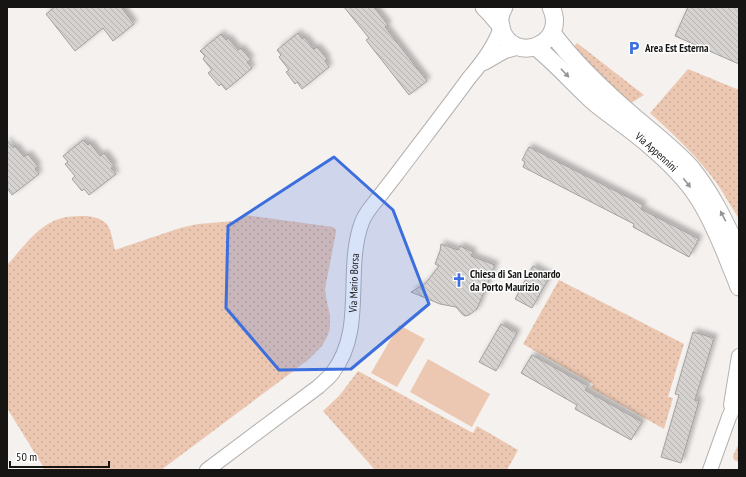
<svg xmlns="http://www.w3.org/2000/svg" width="746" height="477" font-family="'PT Sans Narrow',sans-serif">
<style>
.grass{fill:url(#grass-dots)}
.pitch{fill:#ecc8b2}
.building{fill:url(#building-back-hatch);stroke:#a3a09e;filter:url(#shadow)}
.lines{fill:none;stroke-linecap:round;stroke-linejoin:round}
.minor-casing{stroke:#b4b1af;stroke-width:16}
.tertiary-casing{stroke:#b4b1af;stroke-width:19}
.minor{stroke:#fff;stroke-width:14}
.tertiary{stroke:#fff;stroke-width:17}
.oneway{fill:#969695}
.marked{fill:#3c6ede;fill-opacity:0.2;stroke:#3c6ede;stroke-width:3;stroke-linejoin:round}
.labels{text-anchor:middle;stroke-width:3;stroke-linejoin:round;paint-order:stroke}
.poi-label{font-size:11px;font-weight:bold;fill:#161514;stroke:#fff;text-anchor:start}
.street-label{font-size:11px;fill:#161514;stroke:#fff}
</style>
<defs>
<pattern id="grass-dots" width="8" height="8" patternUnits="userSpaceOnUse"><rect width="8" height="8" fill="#ecc8b2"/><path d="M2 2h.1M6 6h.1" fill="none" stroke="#caab98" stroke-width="1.8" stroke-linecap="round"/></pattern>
<pattern id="building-back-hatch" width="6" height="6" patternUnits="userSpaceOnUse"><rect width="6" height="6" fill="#d5d2d0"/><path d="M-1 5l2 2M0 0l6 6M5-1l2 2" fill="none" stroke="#b6b3b2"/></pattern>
<filter id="shadow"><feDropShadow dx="3.5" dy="-3.5" stdDeviation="2" flood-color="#0004"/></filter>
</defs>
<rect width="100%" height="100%" fill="#f4f1ef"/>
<g class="grass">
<path d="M577 43 644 95 628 105 573 48Z"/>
<path d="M688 69 739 90V219C732 208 725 196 718 185 699 158 674 135 650 113Z"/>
<path d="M245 215 333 227 336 230V232L325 289 326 297 330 316V327L329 332 327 337 322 346 308 360 161 470H42L44 468 7 408V265C22 249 38 225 59 219 66 216 79 216 87 216 94 217 104 219 108 226 112 233 113 242 115 250L180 228 198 224 235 221Z"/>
<path d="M559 280 684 344 668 397 673 398 664 429 591 388 593 384 523 344Z"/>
<path d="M358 371 473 433 477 426 518 450 507 470H375L323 411 339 396Z"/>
<path d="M739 443V462L734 460 733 456Z"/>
</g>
<g class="pitch">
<path d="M399 325 425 339 397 387 371 373Z"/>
<path d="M428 359 490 394 472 427 410 392Z"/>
</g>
<g class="building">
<path d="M55 7H121L134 24 113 41 103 28 75 51 46 14Z"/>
<path d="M344 7H374L388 25 385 27 427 81 409 95 366 40 369 38Z"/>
<path d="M688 7H739V64L675 36Z"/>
<path d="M298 33 302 39 304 37 314 49 317 47 327 59 325 61 329 67 302 89 297 82 295 84 286 72 289 70 279 57 281 55 277 50Z"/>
<path d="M221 34 226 40 228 38 238 50 241 48 251 60 247 62 252 68 226 90 221 84 219 86 208 73 212 70 203 59 205 56 200 51Z"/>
<path d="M7 140 13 148 15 146 24 157 28 154 38 167 35 169 39 174 12 195 7 188Z"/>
<path d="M83 140 88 145 90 143 100 156 104 153 114 166 111 168 116 174 89 195 84 189 82 191 72 179 75 176 65 164 68 162 63 156Z"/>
<path d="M529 147 643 205 641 209 699 239 689 257 633 227 634 224 523 167 525 162 522 160Z"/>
<path d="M441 244 458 250 460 246 473 252 471 256 495 265 477 309 469 315 465 316 462 314 456 307 440 304 411 292 425 284 439 266 435 264 440 251Z"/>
<path d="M533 266 550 276 532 308 515 299Z"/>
<path d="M501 324 517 333 496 371 479 362Z"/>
<path d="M693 332 714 338 695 400 699 401 681 463 661 457 679 395 675 394Z"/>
<path d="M532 355 588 386 585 390 642 422 631 440 575 409 577 405 521 373Z"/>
</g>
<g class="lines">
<defs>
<g id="minor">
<path d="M484 63 505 51 520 47"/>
<path d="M731 405 739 356"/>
<path id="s1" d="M207 470 318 387C323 382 329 378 333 372 366 329 344 270 362 222 365 214 370 208 375 202 382 193 389 184 396 175 420 143 445 111 469 78 482 63 495 46 501 27"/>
<path d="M710 470 729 417 739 395"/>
</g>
<g id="tertiary">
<path d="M484 7 489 12 501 26"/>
<path d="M504 7C500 13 499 21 501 28 512 66 569 45 551 7"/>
<path d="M552 33C575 64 605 92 634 117 654 134 674 149 691 168 712 194 725 222 739 252"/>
<path id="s2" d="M536 47C557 64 575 85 595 103 612 117 631 129 648 144 667 160 686 178 699 199 710 216 718 235 726 254 730 265 735 276 739 287"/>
</g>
</defs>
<use href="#minor" class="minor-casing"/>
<use href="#tertiary" class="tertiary-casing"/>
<use href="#minor" class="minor"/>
<use href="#tertiary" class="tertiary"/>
</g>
<defs><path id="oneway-solid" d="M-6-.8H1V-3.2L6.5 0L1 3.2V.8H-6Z"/></defs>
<g class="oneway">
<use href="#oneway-solid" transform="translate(565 73) rotate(46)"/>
<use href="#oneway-solid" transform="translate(687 183) rotate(52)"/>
<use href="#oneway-solid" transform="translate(723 216) rotate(-117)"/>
</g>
<path class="marked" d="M334 157 393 210 429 304 351 369 279 370 226 308 228 226Z"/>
<defs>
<symbol id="parking-bare" viewBox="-9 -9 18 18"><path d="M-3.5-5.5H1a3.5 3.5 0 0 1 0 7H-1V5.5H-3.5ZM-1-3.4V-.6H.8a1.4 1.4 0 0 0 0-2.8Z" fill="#3c6ede" stroke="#fff" stroke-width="2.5" paint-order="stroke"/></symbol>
<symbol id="church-bare" viewBox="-9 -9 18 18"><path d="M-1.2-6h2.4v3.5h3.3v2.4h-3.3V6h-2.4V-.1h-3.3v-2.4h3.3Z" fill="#3c6ede" stroke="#fff" stroke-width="2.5" paint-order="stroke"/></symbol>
</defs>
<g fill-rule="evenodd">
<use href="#parking-bare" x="624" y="38" width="20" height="20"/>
<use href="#church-bare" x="449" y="270" width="20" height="20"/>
</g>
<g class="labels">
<g class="poi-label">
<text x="645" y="52">Area Est Esterna</text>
<text x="470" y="278">Chiesa di San Leonardo<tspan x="470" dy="13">da Porto Maurizio</tspan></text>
</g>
<g class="street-label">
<text dy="4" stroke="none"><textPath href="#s2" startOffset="160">Via Appennini</textPath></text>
<text dy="4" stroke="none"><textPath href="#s1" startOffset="253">Via Mario Borsa</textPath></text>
</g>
</g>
<rect width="746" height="477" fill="none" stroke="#161514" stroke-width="16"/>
<path d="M10 461v6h99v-6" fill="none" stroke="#161514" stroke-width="2"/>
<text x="16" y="461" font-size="12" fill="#161514" stroke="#ffffff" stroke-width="3" paint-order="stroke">50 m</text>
</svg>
